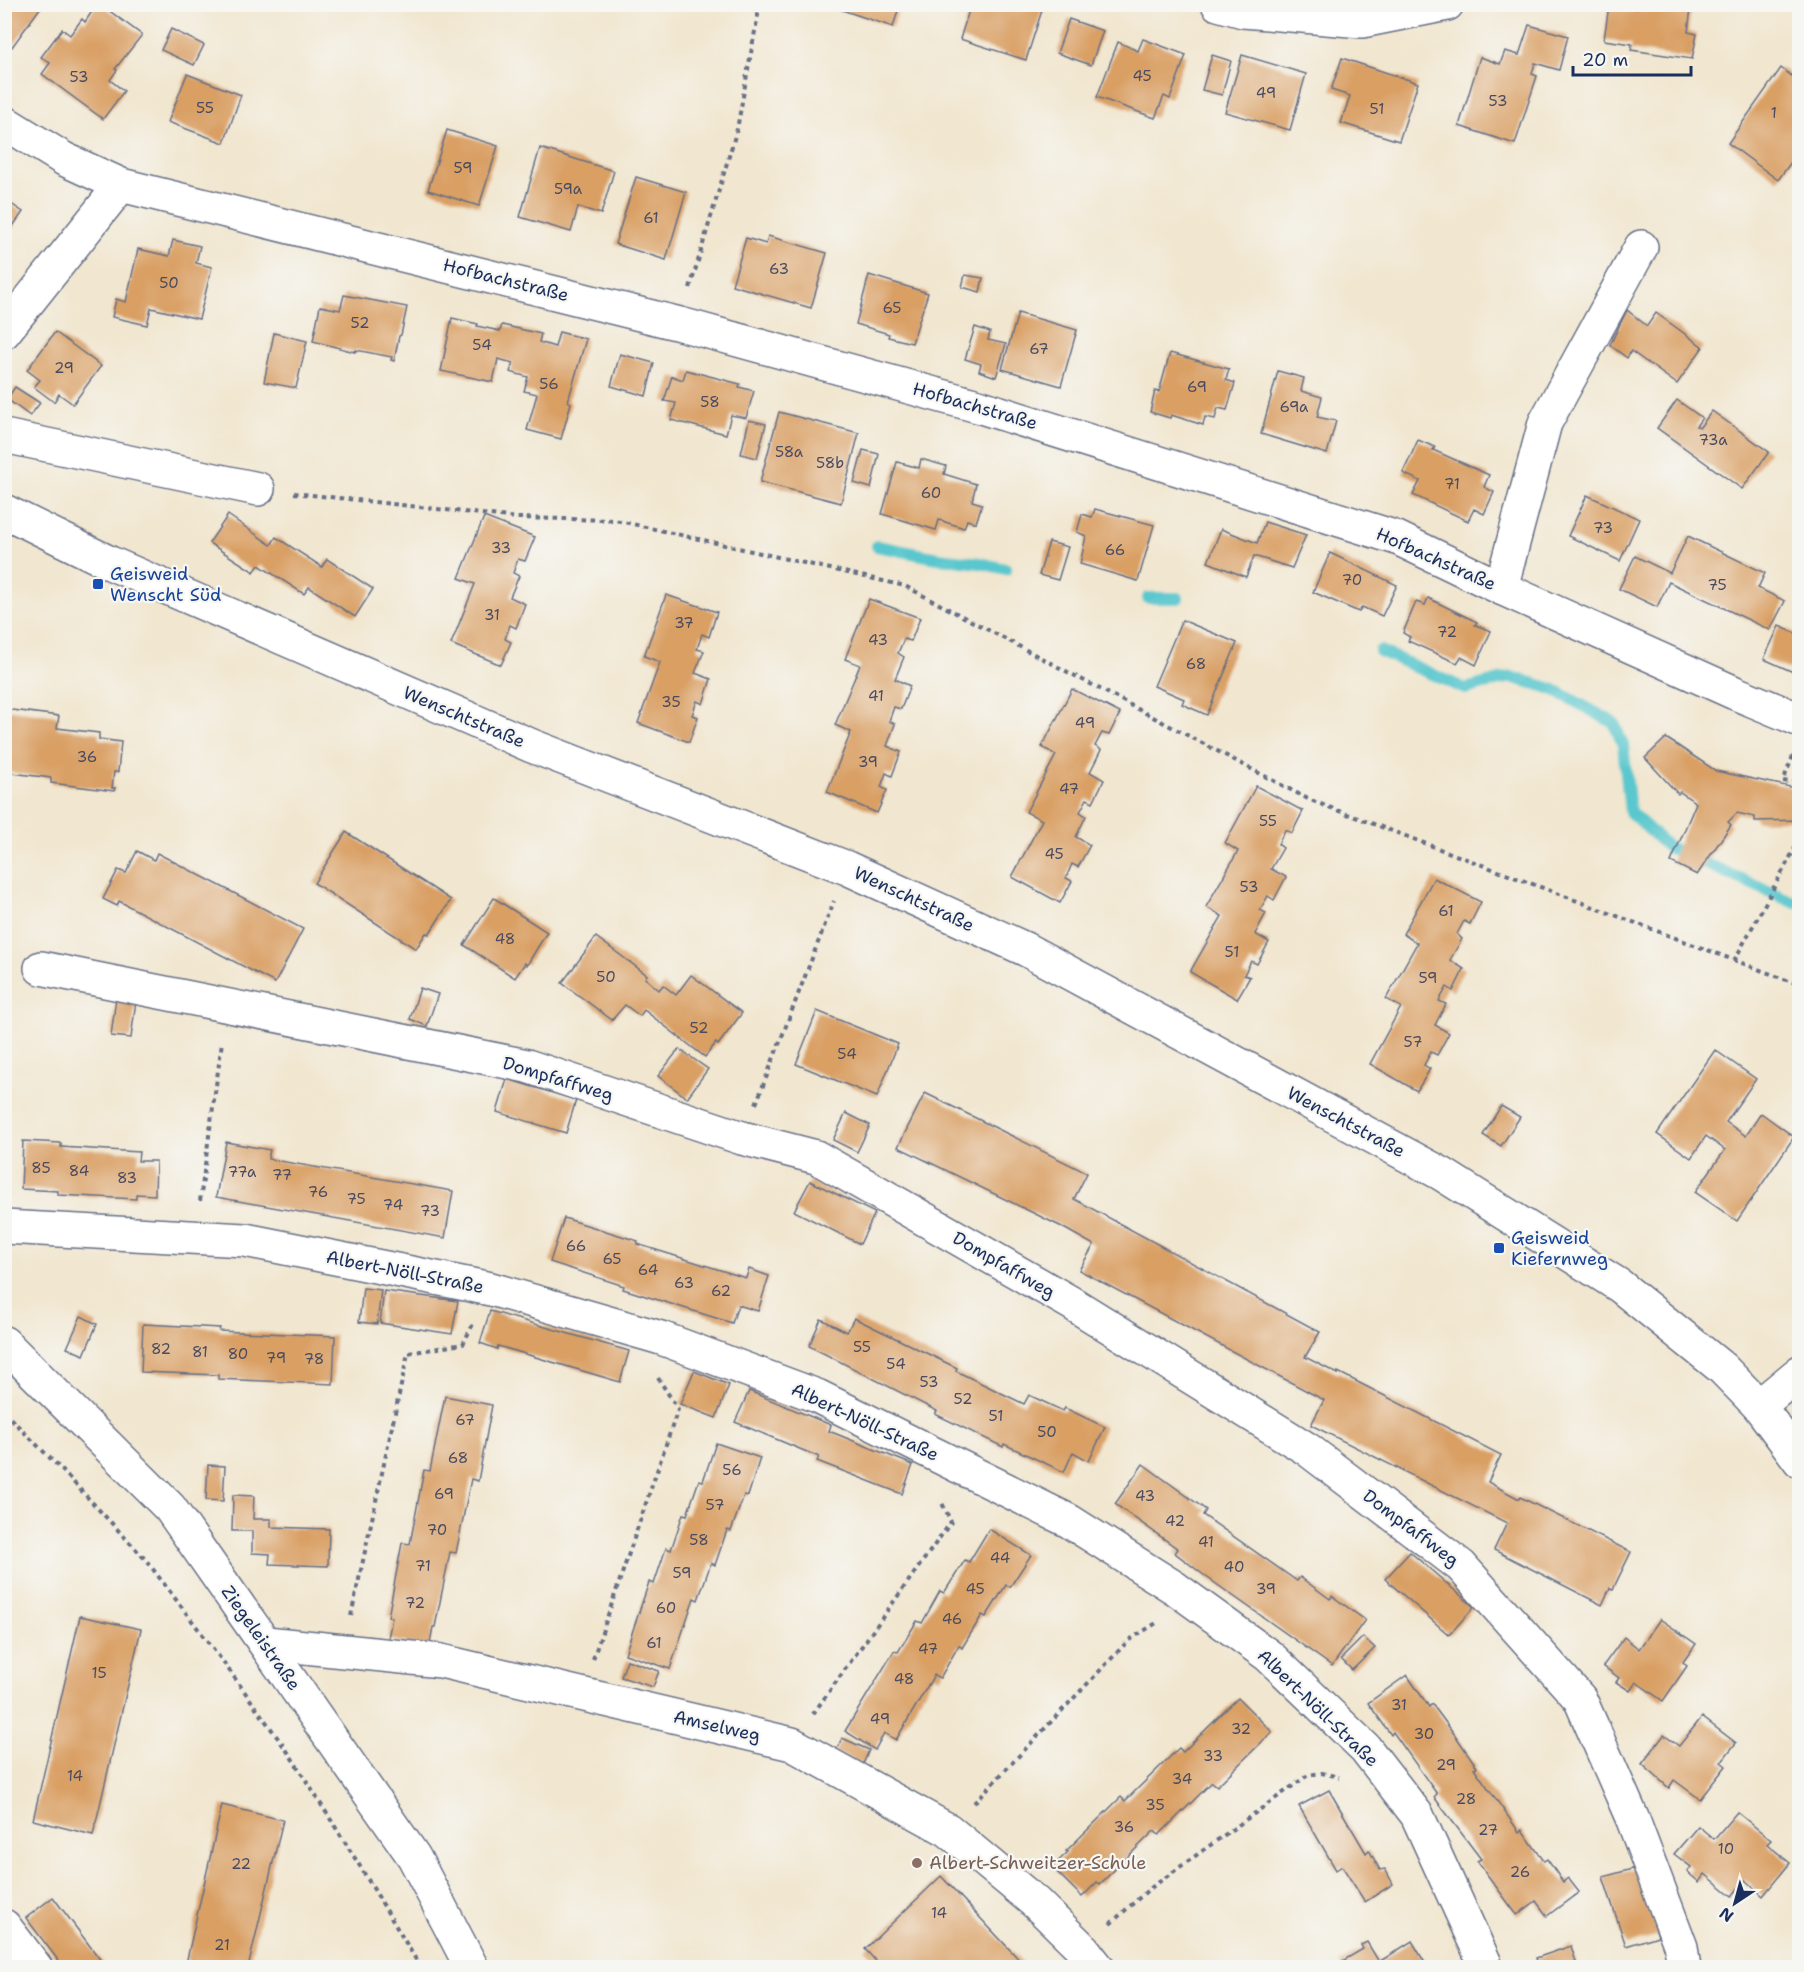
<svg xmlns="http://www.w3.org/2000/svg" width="1804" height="1972" font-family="'Shantell Sans',sans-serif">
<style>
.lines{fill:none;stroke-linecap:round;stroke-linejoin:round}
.stream{stroke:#5ac7ce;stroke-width:12}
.building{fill:#d99f64}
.minor-casing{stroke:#666f86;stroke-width:36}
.path{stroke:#666f86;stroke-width:4;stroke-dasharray:4.5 4.5;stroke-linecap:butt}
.minor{stroke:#fff;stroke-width:33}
.transit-dot{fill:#1a4fb4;stroke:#f6f6f2;stroke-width:2}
.education-dot{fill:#8d6e63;stroke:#f6f6f2;stroke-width:2}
.labels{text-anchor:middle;stroke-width:4.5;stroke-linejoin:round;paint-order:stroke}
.number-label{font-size:15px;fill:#4a4b60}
.street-label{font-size:18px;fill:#1b2f5e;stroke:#f6f6f2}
.transit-label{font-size:18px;fill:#164399;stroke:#f6f6f2;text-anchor:start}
.education-label{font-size:18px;fill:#785e54;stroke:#f6f6f2;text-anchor:start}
</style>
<rect width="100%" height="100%" fill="#f6f6f2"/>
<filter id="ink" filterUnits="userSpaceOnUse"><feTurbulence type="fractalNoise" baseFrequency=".0167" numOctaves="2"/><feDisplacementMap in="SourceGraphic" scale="12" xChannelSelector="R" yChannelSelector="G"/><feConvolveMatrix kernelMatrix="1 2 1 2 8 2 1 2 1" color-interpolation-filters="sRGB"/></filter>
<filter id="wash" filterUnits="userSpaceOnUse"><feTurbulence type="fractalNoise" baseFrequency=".008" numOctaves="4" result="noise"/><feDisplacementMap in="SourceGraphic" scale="24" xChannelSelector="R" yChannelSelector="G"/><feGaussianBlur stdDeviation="1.35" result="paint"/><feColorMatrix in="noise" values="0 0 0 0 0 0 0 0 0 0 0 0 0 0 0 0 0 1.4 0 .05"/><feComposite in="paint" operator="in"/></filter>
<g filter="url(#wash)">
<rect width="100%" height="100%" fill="#f1e6cf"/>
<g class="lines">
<g class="stream">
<path d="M877 546 938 558 980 563 1006 569"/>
<path d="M1148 598H1178"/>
<path d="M1380 651 1465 689 1511 677 1553 689 1614 723 1623 745 1630 812 1668 847 1793 902 1800 901"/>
</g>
</g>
<g id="blocks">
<g class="building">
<path d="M4 4H43L12 47 4 41Z"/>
<path d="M97 4H100L142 35 115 69 117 70 110 80 124 91 103 119 42 74 50 63 41 57 62 29 70 35 82 19 85 22Z"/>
<path d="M824 4H900L893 27Z"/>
<path d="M971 4H1044L1026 60 960 39Z"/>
<path d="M1638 4H1671L1691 8 1688 32 1697 34 1692 59 1631 50 1632 44 1604 40 1609 5 1637 9Z"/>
<path d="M1069 19 1103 31 1091 65 1057 53Z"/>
<path d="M1529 25 1568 36 1559 70 1535 63 1532 74 1537 76 1515 144 1459 126 1480 57 1500 64 1505 51 1519 55Z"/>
<path d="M171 29 204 45 194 65 161 50Z"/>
<path d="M1143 39 1186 55 1170 99 1164 96 1155 118 1097 97 1118 42 1138 51Z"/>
<path d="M1212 55 1231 61 1222 95 1202 90Z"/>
<path d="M1242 55 1306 74 1290 130 1225 112Z"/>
<path d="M1342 58 1418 83 1399 141 1341 123 1350 96 1331 90Z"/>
<path d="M1781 68 1800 82V150L1778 180 1728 143Z"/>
<path d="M187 74 241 95 224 143 168 122Z"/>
<path d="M447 130 498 146 479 206 428 190Z"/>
<path d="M540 148 614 171 601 214 578 207 571 232 520 217Z"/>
<path d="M636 177 686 192 666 260 615 244Z"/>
<path d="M4 199 23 212 6 236 7 237 4 241Z"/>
<path d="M768 236 827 253 811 308 732 285 746 238 766 244Z"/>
<path d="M173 240 200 246 196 263 212 267 199 319 151 308 147 325 112 317 116 299 126 302 138 249 169 256Z"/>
<path d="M869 275 928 293 912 343 888 337 889 334 856 324Z"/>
<path d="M965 275 983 278 980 292 962 287Z"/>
<path d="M344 295 407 307 401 335 399 336 394 361 391 360 392 357 356 350 355 352 313 341 320 306 340 310Z"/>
<path d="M1627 310 1647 326 1656 313 1703 347 1677 384 1631 351 1627 358 1610 345Z"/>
<path d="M1018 313 1077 330 1061 386 1002 369Z"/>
<path d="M452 318 478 324 477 326 500 331 502 325 541 334 539 342 555 347 559 332 586 339 568 401 571 403 561 439 527 430 537 394 524 391 528 377 510 372 513 363 498 359 493 382 441 371Z"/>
<path d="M975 327 990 332 988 340 1006 344 996 377 979 371 981 364 965 359Z"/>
<path d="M55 332 101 366 73 404 59 394 54 402 34 387 40 380 27 370Z"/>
<path d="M274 333 307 341 296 388 264 382Z"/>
<path d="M1170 353 1229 369 1226 380 1235 383 1227 410 1218 408 1215 419 1205 417 1203 425 1171 415 1170 418 1150 412 1155 391 1159 392Z"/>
<path d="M620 354 654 363 646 396 611 386Z"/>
<path d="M686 370 740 384 739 387 754 391 746 418 731 415 726 434 671 420 676 403 664 401 672 376 683 380Z"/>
<path d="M1278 371 1304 378 1301 391 1322 397 1317 417 1336 421 1327 454 1261 434Z"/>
<path d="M15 387 40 403 30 416 7 399Z"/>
<path d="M1677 400 1702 418 1696 426 1700 427 1712 411 1769 452 1742 489 1657 428Z"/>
<path d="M779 412 859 433 841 503 760 482Z"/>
<path d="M749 420 766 424 757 458 741 454Z"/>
<path d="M1418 440 1435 447 1433 450 1489 475 1484 487 1494 492 1484 514 1474 509 1468 521 1413 495 1420 481 1403 473Z"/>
<path d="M863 450 879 454 871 488 854 483Z"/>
<path d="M921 459 946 466 944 474 976 484 972 501 982 504 976 523 967 520 964 528 939 520 936 530 882 514 897 462 919 468Z"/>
<path d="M1587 495 1639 519 1620 561 1568 536Z"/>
<path d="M1095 509 1154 525 1138 581 1080 564 1086 536 1077 532 1082 514 1092 517Z"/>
<path d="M228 515 271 545 276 537 322 567 327 559 373 589 355 617 309 587 304 594 259 565 254 572 209 543Z"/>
<path d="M484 517 535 537 525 561 518 559 513 573 519 576 510 597 525 604 516 628 510 625 505 639 511 642 501 665 451 644 475 584 459 578Z"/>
<path d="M1265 522 1306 535 1292 568 1254 556 1246 577 1208 562 1221 529 1257 543Z"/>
<path d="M1688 536 1765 573 1758 588 1785 601 1770 630 1669 582 1657 607 1619 589 1635 556 1670 573Z"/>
<path d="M1049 542 1068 547 1058 580 1039 575Z"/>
<path d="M1330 553 1397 585 1382 616 1362 607 1359 612 1313 592Z"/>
<path d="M666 595 717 612 709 637 702 634 697 649 704 651 695 673 711 679 703 704 697 701 692 715 698 717 689 742 638 723 660 662 644 656Z"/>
<path d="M1428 598 1477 622 1475 625 1491 631 1476 665 1461 657 1457 663 1408 641 1410 637 1403 633 1416 602 1425 605Z"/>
<path d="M869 599 920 618 911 641 904 639 898 653 904 657 895 679 910 686 901 709 894 707 889 721 895 724 887 746 901 752 892 776 886 773 881 787 887 790 877 813 827 792 851 732 835 725 860 665 845 659Z"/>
<path d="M1182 620 1237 643 1207 715 1182 704 1184 699 1154 686Z"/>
<path d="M1779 626 1800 635V675L1764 659Z"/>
<path d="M1072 689 1120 713 1109 735 1102 733 1095 746 1101 750 1090 772 1104 780 1093 802 1087 799 1080 812 1086 816 1076 837 1090 845 1078 867 1072 864 1066 878 1072 881 1060 903 1012 877 1042 820 1026 812 1056 755 1042 747Z"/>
<path d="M4 709 59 716 57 728 99 733V739L121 742 118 772H114L112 788H115L114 791 51 783V778L4 772Z"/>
<path d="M1666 738 1716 771 1800 789V820L1755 821V817L1737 813 1728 822 1731 825 1697 875 1671 862 1696 803 1680 792 1678 794 1645 758Z"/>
<path d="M1256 786 1303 811 1292 833 1285 830 1278 844 1283 848 1271 869 1286 877 1274 900 1268 896 1260 910 1266 913 1255 934 1269 942 1257 964 1251 961 1244 975 1250 977 1237 999 1190 972 1222 916 1206 907 1238 851 1225 843Z"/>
<path d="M346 832 451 900 429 934 426 933 416 949 314 883Z"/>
<path d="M137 851 154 860 157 853 303 929 275 983 119 901 117 906 103 899 118 870 126 873Z"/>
<path d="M1434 878 1481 902 1470 924 1464 921 1457 934 1462 939 1450 960 1464 969 1453 991 1447 987 1439 1001 1446 1004 1435 1025 1449 1033 1437 1055 1431 1052 1424 1065 1430 1069 1417 1091 1370 1064 1401 1007 1386 999 1417 943 1403 934Z"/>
<path d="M494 898 547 932 527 965 525 963 515 978 464 945Z"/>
<path d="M596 937 647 975 645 978 659 990 663 985 676 995 691 975 742 1013 718 1045 716 1043 705 1057 644 1010 640 1016 625 1005 612 1020 562 983Z"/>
<path d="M420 988 438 994 427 1026 410 1019Z"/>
<path d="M116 998 136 1001 131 1038 111 1036Z"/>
<path d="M817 1011 898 1044 877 1097 796 1064Z"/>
<path d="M679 1049 708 1069 687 1098 658 1076Z"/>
<path d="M1715 1050 1756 1079 1726 1122 1746 1136 1761 1113 1794 1137 1737 1221 1695 1192 1725 1150 1706 1136 1691 1158 1657 1134Z"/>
<path d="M507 1079 576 1100 566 1133 497 1112Z"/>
<path d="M925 1093 1087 1173 1074 1199 1320 1332 1305 1357 1338 1374V1372L1501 1455 1488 1482 1519 1499 1520 1497 1631 1552 1613 1589 1610 1588 1602 1605 1494 1550 1507 1523 1311 1425 1324 1400 1079 1270 1094 1245 1060 1226 898 1147Z"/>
<path d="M1501 1106 1520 1117 1501 1146 1483 1135Z"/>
<path d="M846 1113 870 1125 857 1152 833 1140Z"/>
<path d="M23 1141 61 1143V1147L139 1152 138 1161H156L155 1195 136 1194V1199L58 1195V1191L21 1189Z"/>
<path d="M226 1142 270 1150 268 1159 453 1191 445 1238 216 1197Z"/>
<path d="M810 1181 875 1213 860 1244 794 1211Z"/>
<path d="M564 1218 638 1241 637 1244 746 1278 749 1269 769 1276 758 1311 738 1305 732 1323 623 1289 624 1286 550 1262Z"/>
<path d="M363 1288 381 1290 377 1324 359 1322Z"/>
<path d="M384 1291 458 1301 452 1334 380 1323Z"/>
<path d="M490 1311 629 1351 620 1382 498 1346 497 1349 480 1343Z"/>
<path d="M81 1316 97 1324 84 1355 67 1348Z"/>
<path d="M854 1318 957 1368 956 1371 1024 1404 1029 1395 1063 1411 1065 1408 1105 1427 1089 1461 1073 1452 1064 1472 1004 1444 1003 1447 935 1414 937 1411 809 1346 821 1319 847 1332Z"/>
<path d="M143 1324 220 1328 219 1331 335 1336 333 1384 218 1379V1375L141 1372Z"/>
<path d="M694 1371 729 1385 716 1418 680 1404Z"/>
<path d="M749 1391 831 1425 829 1431 913 1465 902 1494 817 1461 819 1457 735 1422Z"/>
<path d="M445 1396 492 1405 478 1481 471 1479 456 1553 450 1552 435 1627H433L429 1648 388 1639 392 1618 388 1617 402 1543 410 1544 424 1470 430 1471Z"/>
<path d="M716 1443 760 1458 748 1496 744 1495 731 1531 727 1530 715 1565 711 1563 698 1600 694 1598 670 1669 625 1654 649 1582 654 1584 666 1548 671 1550 683 1514 687 1515 699 1480 703 1481Z"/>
<path d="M1143 1464 1206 1510 1203 1515 1297 1581 1300 1577 1330 1599 1332 1596 1365 1620 1332 1666 1205 1576 1175 1553 1178 1549 1115 1504Z"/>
<path d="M208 1465 225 1466 223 1501 206 1500Z"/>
<path d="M233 1495 254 1496 253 1519H271V1527L329 1529 328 1566 269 1564 270 1554 252 1553V1531H232Z"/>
<path d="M989 1529 1031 1555 1010 1587 1006 1585 986 1617 982 1615 962 1648 959 1645 940 1678 934 1675 896 1740 884 1733 875 1750 845 1731 894 1651 898 1652 917 1621 922 1623 940 1591 944 1593 965 1560 969 1562Z"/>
<path d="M1410 1552 1474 1607 1449 1635 1385 1579Z"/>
<path d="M80 1616 141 1629 93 1835 33 1820Z"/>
<path d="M1660 1619 1696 1644 1683 1662 1687 1666 1663 1701 1636 1682 1630 1691 1616 1682 1619 1678 1603 1666 1624 1637 1639 1649Z"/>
<path d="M1363 1637 1375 1648 1352 1670 1341 1659Z"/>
<path d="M627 1660 659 1671 653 1687 621 1677Z"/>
<path d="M1407 1675 1429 1707 1432 1704 1455 1735 1477 1767 1474 1768 1519 1832 1522 1830 1544 1861 1547 1859 1563 1882 1568 1878 1579 1892 1547 1916 1536 1901 1517 1915 1477 1861 1481 1859 1434 1797 1437 1794 1393 1732 1391 1735 1368 1703Z"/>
<path d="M1238 1698 1272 1732 1217 1786 1212 1782 1159 1835 1154 1831 1100 1884 1097 1882 1082 1897 1052 1867 1068 1852 1066 1851 1121 1797 1125 1801 1179 1748 1183 1752Z"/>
<path d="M1702 1717 1736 1743 1721 1762 1726 1766 1700 1799 1674 1780 1669 1788 1642 1764 1664 1735 1679 1746Z"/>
<path d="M842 1738 869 1750 863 1764 835 1753Z"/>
<path d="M1329 1790 1366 1853 1369 1850 1380 1870 1385 1869 1393 1884 1365 1902 1342 1866 1336 1870 1299 1806Z"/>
<path d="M222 1805 283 1820 248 1968H185Z"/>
<path d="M1737 1812 1771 1840 1767 1844 1790 1863 1763 1896 1745 1880 1732 1896 1705 1874 1699 1882 1687 1872 1691 1867 1674 1854 1698 1826 1714 1839Z"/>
<path d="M1636 1868 1658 1936 1626 1946 1603 1877Z"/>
<path d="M941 1876 1027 1968H882L865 1949Z"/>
<path d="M53 1897 105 1966 103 1968H64L26 1918Z"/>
<path d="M1412 1941 1428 1968H1342L1339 1963 1363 1949 1361 1945 1367 1942 1379 1962Z"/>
<path d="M1571 1946 1577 1965 1573 1968H1539L1536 1958Z"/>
</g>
</g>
</g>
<g filter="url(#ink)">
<use href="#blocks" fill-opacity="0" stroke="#666f86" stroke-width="1.5"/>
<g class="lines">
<defs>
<g id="minor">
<path d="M1218 4 1243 11 1362 21 1447 4"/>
<path d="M4 122 64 159 121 185 680 324 978 406 1397 538 1501 588 1735 693 1800 720"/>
<path d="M4 332 121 185"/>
<path d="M4 436 258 489"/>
<path d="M4 511 110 563 532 746 847 868 1025 949 1442 1174 1620 1286 1722 1368 1759 1406 1800 1461"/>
<path d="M1501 588 1545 423 1641 247"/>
<path d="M41 968 527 1066 742 1138 816 1157 1073 1304 1307 1449 1461 1566 1580 1699 1633 1820 1681 1947 1684 1968"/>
<path d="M4 1227 245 1240 491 1289 661 1338 817 1396 1069 1521 1175 1588 1269 1656 1365 1748 1417 1815 1487 1968"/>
<path d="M4 1343 170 1508 414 1857 472 1968"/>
<path d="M1759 1406 1800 1372"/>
<path d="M266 1643 441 1661 792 1744 948 1830 1036 1903 1083 1949 1098 1968"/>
<path d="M4 1926 36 1968"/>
</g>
</defs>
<use href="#minor" class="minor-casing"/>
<g class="path">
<path d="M690 288 737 129 760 4"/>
<path d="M294 493 517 518 615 520 905 586 1310 800 1800 985"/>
<path d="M1793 756 1783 781 1800 784"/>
<path d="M1734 961 1800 839"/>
<path d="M756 1104 834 901"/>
<path d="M200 1201 222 1042"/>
<path d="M4 1412 60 1468 146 1560 224 1663 290 1755 358 1863 421 1968"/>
<path d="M351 1616 408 1353 463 1344 474 1322"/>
<path d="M593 1659 678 1409 658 1378"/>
<path d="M813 1714 951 1522 941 1501"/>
<path d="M974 1803 1129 1640 1158 1622"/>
<path d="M1110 1924 1148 1890 1308 1775 1322 1773 1339 1777"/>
</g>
<use href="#minor" class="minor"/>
</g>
</g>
<g class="transit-dot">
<rect x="92" y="578" width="12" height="12" rx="3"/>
<rect x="1493" y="1242" width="12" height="12" rx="3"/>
</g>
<circle class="education-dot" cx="917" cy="1863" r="6"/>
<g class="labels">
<g class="number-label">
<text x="1142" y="81">45</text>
<text x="79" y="82">53</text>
<text x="1266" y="98">49</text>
<text x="1498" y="106">53</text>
<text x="205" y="113">55</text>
<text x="1377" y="114">51</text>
<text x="1774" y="118">1</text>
<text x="463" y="173">59</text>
<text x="568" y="194">59a</text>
<text x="651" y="223">61</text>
<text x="779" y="274">63</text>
<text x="169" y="288">50</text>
<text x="892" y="313">65</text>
<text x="360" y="328">52</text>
<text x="482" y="350">54</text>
<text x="1039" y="354">67</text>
<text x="64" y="373">29</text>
<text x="549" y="389">56</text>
<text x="1197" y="392">69</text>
<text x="710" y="407">58</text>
<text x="1294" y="412">69a</text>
<text x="1713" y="445">73a</text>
<text x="789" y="457">58a</text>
<text x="830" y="468">58b</text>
<text x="1452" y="489">71</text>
<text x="931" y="498">60</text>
<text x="1603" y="533">73</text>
<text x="501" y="553">33</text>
<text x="1115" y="555">66</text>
<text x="1352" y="585">70</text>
<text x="1717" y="590">75</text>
<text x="492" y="620">31</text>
<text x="684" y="628">37</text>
<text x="1447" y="637">72</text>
<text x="878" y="645">43</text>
<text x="1196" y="669">68</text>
<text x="876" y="701">41</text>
<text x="671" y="707">35</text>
<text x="1085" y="728">49</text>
<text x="87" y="762">36</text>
<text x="868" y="767">39</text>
<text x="1069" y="794">47</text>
<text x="1268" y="826">55</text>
<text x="1054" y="859">45</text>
<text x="1249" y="892">53</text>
<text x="1446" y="916">61</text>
<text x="505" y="944">48</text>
<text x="1232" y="957">51</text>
<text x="606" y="982">50</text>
<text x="1428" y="983">59</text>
<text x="699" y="1033">52</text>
<text x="1413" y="1047">57</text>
<text x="847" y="1059">54</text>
<text x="41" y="1173">85</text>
<text x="79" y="1176">84</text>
<text x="242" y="1177">77a</text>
<text x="282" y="1180">77</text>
<text x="127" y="1183">83</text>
<text x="318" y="1197">76</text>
<text x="356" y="1204">75</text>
<text x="393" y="1210">74</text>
<text x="430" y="1216">73</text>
<text x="576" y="1251">66</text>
<text x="612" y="1264">65</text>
<text x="648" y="1275">64</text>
<text x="684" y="1288">63</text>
<text x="721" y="1296">62</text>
<text x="862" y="1352">55</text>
<text x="161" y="1354">82</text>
<text x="200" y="1357">81</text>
<text x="238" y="1359">80</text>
<text x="276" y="1363">79</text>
<text x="314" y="1364">78</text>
<text x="896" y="1369">54</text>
<text x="929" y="1387">53</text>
<text x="963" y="1404">52</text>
<text x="996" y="1421">51</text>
<text x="465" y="1425">67</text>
<text x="1047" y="1437">50</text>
<text x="458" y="1463">68</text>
<text x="732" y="1475">56</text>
<text x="444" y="1499">69</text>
<text x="1145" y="1501">43</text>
<text x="715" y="1510">57</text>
<text x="1175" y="1526">42</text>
<text x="437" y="1535">70</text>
<text x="699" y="1545">58</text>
<text x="1206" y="1547">41</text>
<text x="1000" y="1563">44</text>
<text x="423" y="1571">71</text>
<text x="1234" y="1572">40</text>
<text x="682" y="1578">59</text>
<text x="975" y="1594">45</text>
<text x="1266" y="1594">39</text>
<text x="415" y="1608">72</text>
<text x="666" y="1613">60</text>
<text x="952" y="1624">46</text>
<text x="654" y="1648">61</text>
<text x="928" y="1654">47</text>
<text x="99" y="1678">15</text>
<text x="904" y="1684">48</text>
<text x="1399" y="1710">31</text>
<text x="880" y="1724">49</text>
<text x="1241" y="1734">32</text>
<text x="1424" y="1739">30</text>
<text x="1213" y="1761">33</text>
<text x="1446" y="1770">29</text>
<text x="75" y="1781">14</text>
<text x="1182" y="1784">34</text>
<text x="1466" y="1804">28</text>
<text x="1155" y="1810">35</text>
<text x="1124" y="1832">36</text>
<text x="1488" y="1835">27</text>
<text x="1726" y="1854">10</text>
<text x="241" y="1869">22</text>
<text x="1520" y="1877">26</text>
<text x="939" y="1918">14</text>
<text x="222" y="1950">21</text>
</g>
<g class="street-label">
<text transform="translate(506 280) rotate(14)" y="6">Hofbachstraße</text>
<text transform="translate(975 406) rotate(16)" y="6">Hofbachstraße</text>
<text transform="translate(1436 559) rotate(24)" y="6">Hofbachstraße</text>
<text transform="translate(464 717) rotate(23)" y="6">Wenschtstraße</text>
<text transform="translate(914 899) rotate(25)" y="6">Wenschtstraße</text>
<text transform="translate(558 1079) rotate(17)" y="6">Dompfaffweg</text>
<text transform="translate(1346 1122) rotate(28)" y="6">Wenschtstraße</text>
<text transform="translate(1004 1265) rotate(30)" y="6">Dompfaffweg</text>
<text transform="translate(405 1272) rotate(11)" y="6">Albert-Nöll-Straße</text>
<text transform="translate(865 1422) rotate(25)" y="6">Albert-Nöll-Straße</text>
<text transform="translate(1411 1528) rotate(37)" y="6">Dompfaffweg</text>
<text transform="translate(261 1638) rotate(55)" y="6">Ziegeleistraße</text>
<text transform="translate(1318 1708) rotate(44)" y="6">Albert-Nöll-Straße</text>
<text transform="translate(717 1726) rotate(13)" y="6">Amselweg</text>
</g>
<g class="transit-label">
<text x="110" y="580">Geisweid<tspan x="110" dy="21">Wenscht Süd</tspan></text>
<text x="1511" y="1244">Geisweid<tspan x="1511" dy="21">Kiefernweg</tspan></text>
</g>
<g class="education-label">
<text x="929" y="1869">Albert-Schweitzer-Schule</text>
</g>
</g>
<rect width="1804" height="1972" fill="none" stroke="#f6f6f2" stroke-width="24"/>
<g transform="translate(1735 1903) rotate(216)" stroke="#f6f6f2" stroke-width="4.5" paint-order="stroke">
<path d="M0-4.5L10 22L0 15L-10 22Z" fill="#1b2f5e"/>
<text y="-9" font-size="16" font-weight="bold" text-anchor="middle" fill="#1b2f5e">N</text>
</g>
<path d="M1573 66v9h118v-9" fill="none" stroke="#1b2f5e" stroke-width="3"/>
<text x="1582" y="66" font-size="18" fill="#1b2f5e" stroke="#f6f6f2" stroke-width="4.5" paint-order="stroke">20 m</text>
</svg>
